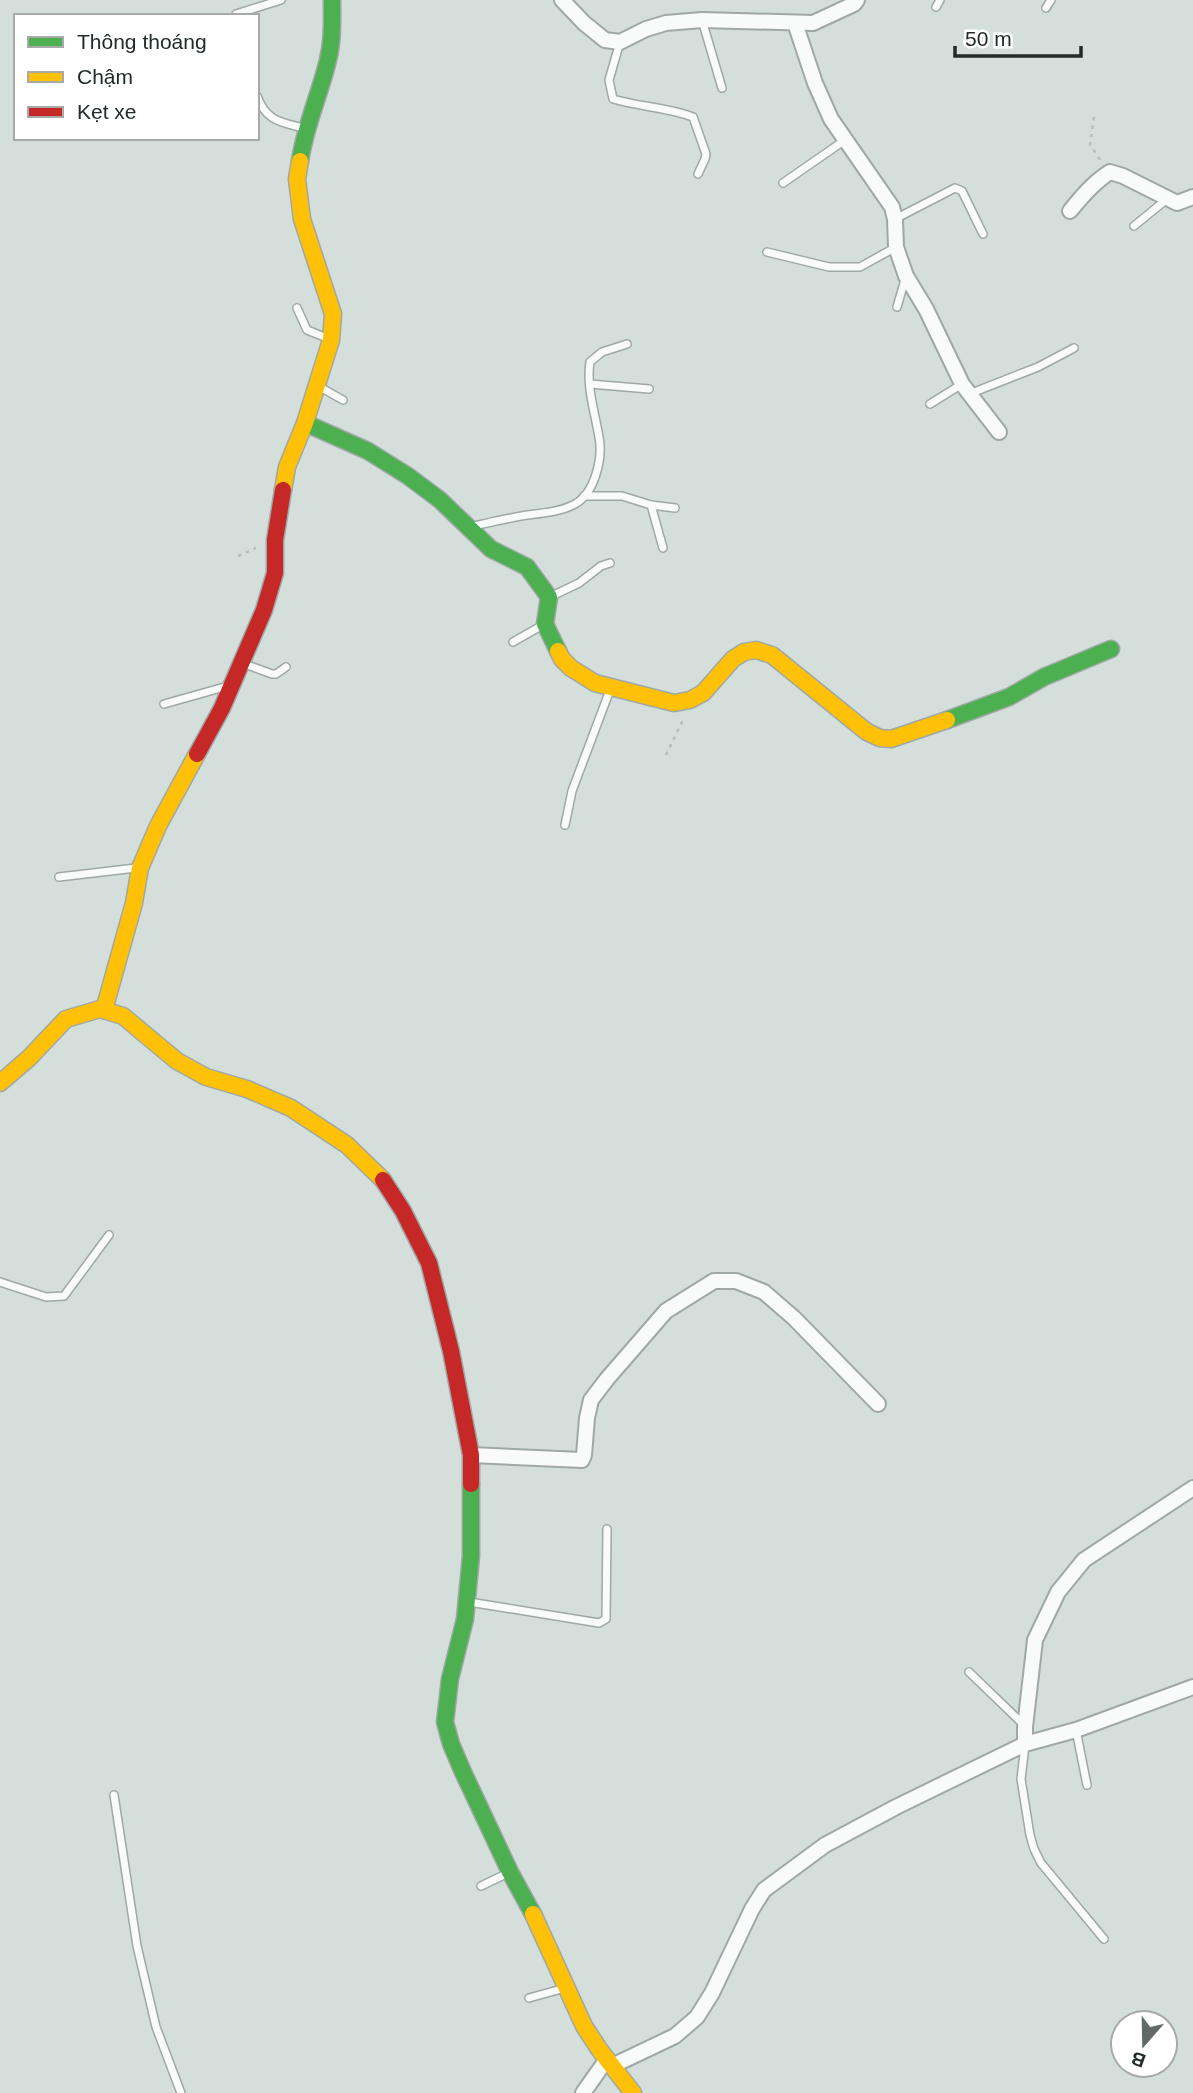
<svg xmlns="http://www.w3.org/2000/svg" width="1193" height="2093" font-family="Helvetica,sans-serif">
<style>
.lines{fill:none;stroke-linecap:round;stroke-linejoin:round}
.lane-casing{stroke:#9fa8a5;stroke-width:10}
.street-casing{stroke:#9fa8a5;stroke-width:18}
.fast-casing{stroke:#9fa8a5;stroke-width:19}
.slow-casing{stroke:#9fa8a5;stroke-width:19}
.jam-casing{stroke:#9fa8a5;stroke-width:19}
.path{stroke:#b8bcba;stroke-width:2.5;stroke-dasharray:3.5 5;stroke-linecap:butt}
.lane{stroke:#f9fafa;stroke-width:7}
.street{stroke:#f9fafa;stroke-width:14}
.fast{stroke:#4caf50;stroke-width:16}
.slow{stroke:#ffc107;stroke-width:16}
.jam{stroke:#c62828;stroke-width:16}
</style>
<rect width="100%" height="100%" fill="#d4dfdc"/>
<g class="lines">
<defs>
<g id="lane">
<path d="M936 7 940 0"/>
<path d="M1046 8 1051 0"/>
<path d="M236 14 281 0"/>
<path d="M702 20 722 88"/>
<path d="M620 42 609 80 613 99C640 107 667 107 693 117L706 154 705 159 698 174"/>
<path d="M257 96C266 122 282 122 306 129"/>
<path d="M783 183 845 140"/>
<path d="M895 219 955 188 962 191 983 234"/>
<path d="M1134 226 1167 199"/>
<path d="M767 252 829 267H860L896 247"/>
<path d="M897 307 906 276"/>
<path d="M297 308 307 330 327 338"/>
<path d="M590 384 649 389"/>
<path d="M318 386 343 400"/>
<path d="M969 394 1038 367 1074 348"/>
<path d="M930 404 962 384"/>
<path d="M584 496H622L651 505 675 508"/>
<path d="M651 505 663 548"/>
<path d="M474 526C492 522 509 518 527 515 543 513 560 512 575 504 595 493 603 458 599 437 595 413 586 386 590 362L602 352 627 344"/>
<path d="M552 596 579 583 601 566 610 563"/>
<path d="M513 642 541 626"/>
<path d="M242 663 272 674H276L286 667"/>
<path d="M164 704 228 686"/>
<path d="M565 825 572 791 610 690"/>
<path d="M59 877 136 868"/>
<path d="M0 1282 46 1297 64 1296 109 1235"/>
<path d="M469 1602 599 1623 606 1619 607 1529"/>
<path d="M969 1672 1025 1726"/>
<path d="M1076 1730 1087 1785"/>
<path d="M1025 1745 1021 1779 1030 1835 1034 1849 1041 1863 1104 1939"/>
<path d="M114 1795 137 1946 156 2027 181 2093"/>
<path d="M481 1886 506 1874"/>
<path d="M529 1998 565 1988"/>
</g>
<g id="street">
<path d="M562 0 584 23 605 40 620 42 646 29 666 23 702 20 813 23 854 4 857 0"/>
<path d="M795 23 815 83 831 119 892 207 895 219 896 247 906 276 926 309 962 384 999 432"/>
<path d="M1070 211C1082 196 1094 182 1110 172L1123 176 1177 203 1193 197"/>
<path d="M471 1455 582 1460 584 1455 587 1418 591 1400 607 1379 666 1311 714 1281H736L764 1292 794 1318 878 1404"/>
<path d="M1025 1744V1727L1035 1640 1058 1592 1084 1560 1193 1488"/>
<path d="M612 2066 675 2036 697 2017 712 1993 752 1909 764 1890 825 1845 896 1807 1025 1744 1076 1730 1193 1687"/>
<path d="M583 2093 607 2059"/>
</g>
<g id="fast">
<path d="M300 161C305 126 320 94 328 60 333 40 332 20 332 0"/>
<path d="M305 423 368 451 408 476 440 500 491 549 527 567 549 597 545 624 558 651"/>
<path d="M947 720 1009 697 1044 677 1111 649"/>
<path d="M471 1484V1556L465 1619 450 1679 445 1722 451 1744 463 1772 510 1872 533 1914"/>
</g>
<g id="slow">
<path d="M283 490 287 467 305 423 331 340 333 314 302 219 297 179 300 161"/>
<path d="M558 651 562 659 571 668 595 683 674 703 690 700 703 693 733 659 744 652 756 650 772 655 867 732 880 738 891 739 947 720"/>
<path d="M104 1010 134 903 140 868 158 826 197 754"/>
<path d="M0 1083 29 1058 66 1019 100 1009 123 1016 177 1061 206 1077 247 1089 291 1108 347 1145 383 1180"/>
<path d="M533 1914 584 2026 599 2049 633 2093"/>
</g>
<g id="jam">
<path d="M197 754 222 708 264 610 275 573V540L283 490"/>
<path d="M383 1180 403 1211 429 1263 451 1351 471 1455V1484"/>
</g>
</defs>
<use href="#lane" class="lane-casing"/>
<use href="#street" class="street-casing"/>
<use href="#fast" class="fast-casing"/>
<use href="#slow" class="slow-casing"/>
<use href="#jam" class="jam-casing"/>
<g class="path">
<path d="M1094 117 1090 145 1101 161"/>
<path d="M238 556 256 548"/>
<path d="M666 755 683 720"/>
</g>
<use href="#lane" class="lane"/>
<use href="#street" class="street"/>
<use href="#fast" class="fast"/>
<use href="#slow" class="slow"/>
<use href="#jam" class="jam"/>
</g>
<rect x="14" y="14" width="245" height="126" fill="#ffffff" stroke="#a7aaa9" stroke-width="2"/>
<rect x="28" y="37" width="35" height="10" fill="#4caf50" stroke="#a7aaa9" stroke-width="2"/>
<text x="77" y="49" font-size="21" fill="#232b28">Thông thoáng</text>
<rect x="28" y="72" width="35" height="10" fill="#ffc107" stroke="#a7aaa9" stroke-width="2"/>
<text x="77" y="84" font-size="21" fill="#232b28">Chậm</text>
<rect x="28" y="107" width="35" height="10" fill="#c62828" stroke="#a7aaa9" stroke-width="2"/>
<text x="77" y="119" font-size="21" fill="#232b28">Kẹt xe</text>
<g transform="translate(1144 2044) rotate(200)"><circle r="33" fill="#ffffff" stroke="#a7aaa9" stroke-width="2"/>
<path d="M0-5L12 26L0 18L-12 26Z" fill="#616a67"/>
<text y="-10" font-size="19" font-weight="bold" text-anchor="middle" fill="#232b28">B</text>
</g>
<path d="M955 46v10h126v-10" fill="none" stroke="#232b28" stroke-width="3.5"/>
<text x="965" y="46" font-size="21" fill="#232b28" stroke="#ffffff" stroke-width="5" paint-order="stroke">50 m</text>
</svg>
